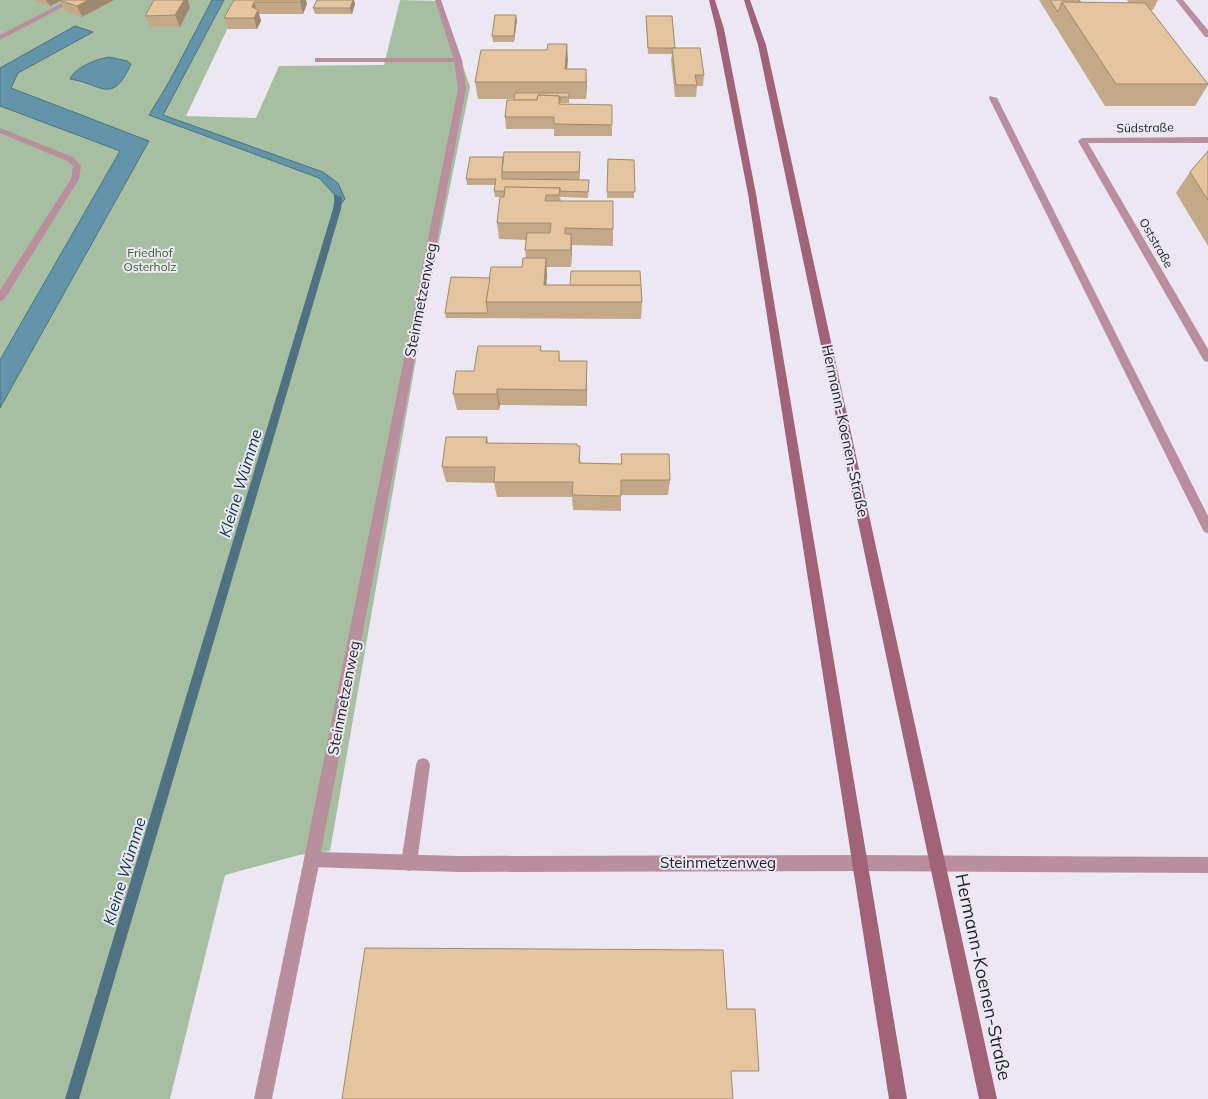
<svg xmlns="http://www.w3.org/2000/svg" width="1208" height="1099" font-family="Mulish,sans-serif">
<style>
.green{fill:#a7bfa1}
.water{fill:#6295aa;stroke:#4e7282}
.lines{fill:none;stroke-linecap:round;stroke-linejoin:round}
.stream{fill:#4e7282;fill-rule:evenodd}
.service{fill:#ba8f9d;fill-rule:evenodd}
.minor{fill:#ba8f9d;fill-rule:evenodd}
.secondary{fill:#a06378;fill-rule:evenodd}
.wall{fill:#c4a988}
.shaded-wall{fill:#a08a6f}
.building{fill:#e4c59e;stroke:#a08a6f}
.labels{text-anchor:middle;stroke-width:4;stroke-linejoin:round;paint-order:stroke}
.far-street-label{font-size:12px;fill:#201f23;stroke:#ebe8f3}
.far-park-label{font-size:12px;fill:#39632f;stroke:#ebe8f3}
.street-label{font-size:15px;fill:#201f23;stroke:#ebe8f3}
.water-label{font-size:16px;font-style:italic;fill:#063747;stroke:#ebe8f3}
.near-street-label{font-size:18px;fill:#201f23;stroke:#ebe8f3}
</style>
<rect width="100%" height="100%" fill="#ebe8f3"/>
<path class="green" d="M0 0H241L186 116 256 118 279 66 384 65 400 0 441 1 470 87 420 336 330 851 299 855 225 875 170 1099H0Z"/>
<g class="water">
<path d="M212 0H224L163 115 323 172 338 183 345 199 337 209 334 194 319 178 149 115 169 82Z"/>
<path d="M75 26 93 32 18 73 11 88 149 141 0 408V360L120 151 0 106V68Z"/>
<path d="M109 57 127 61 131 64C112 106 102 84 70 79 75 67 97 59 109 57Z"/>
</g>
<g class="lines">
<path class="stream" d="M335 195 342 197 341 209 79 1099H65L333 209Z"/>
<g class="service">
<path d="M68 0H76L0 40V35Z"/>
<path d="M1176 0H1183L1208 30V37H1205Z"/>
<path d="M315 58H458L462 60 458 62H315Z"/>
<path d="M990 96 997 98 1208 516V533L1204 532 1202 528 989 98Z"/>
<path d="M0 128 73 157 81 166 79 179 4 300 0 301V290L71 179 73 166 67 161 0 133Z"/>
<path d="M1208 137V143H1088L1208 349V362L1204 361 1078 141 1082 138Z"/>
<path d="M423 758 428 760 430 765 417 863 415 869 409 871 403 869 401 863 416 765 418 760Z"/>
<path d="M312 851 318 853 320 859 272 1099H254L304 859 306 853Z"/>
</g>
<path class="minor" d="M435 0H441L462 60 466 89 321 852 458 856 860 855 1208 857V873L860 871 458 872 312 867 306 865 304 859 458 89 454 60Z"/>
<g class="secondary">
<path d="M709 0H715L724 29 756 194 907 1099H889L748 194 716 29Z"/>
<path d="M744 0H750L766 45 997 1099H979L758 45Z"/>
</g>
</g>
<g class="wall">
<path d="M34 0H114L82 17 65 11 60 1 50 6 34 1Z"/>
<path d="M234 0H306L307 4 303 14H259L261 21 257 29H228L224 18Z"/>
<path d="M317 0H354L355 4 352 14H315L313 8Z"/>
<path d="M1039 0H1079L1081 2 1129 3 1127 0H1158L1153 10H1151L1208 84V85L1195 106H1105Z"/>
<path d="M190 7 180 27H150L145 16Z"/>
<path d="M646 16 675 48 704 75 703 86H697L696 97H675L671 60 672 54H648Z"/>
<path d="M517 20 514 42H493L492 36Z"/>
<path d="M567 44V69H586V99H569V103H560V104L612 105V136H554V129H506L505 117 514 99H478L475 82 547 50Z"/>
<path d="M1208 151V246L1176 193 1190 172Z"/>
<path d="M470 157 580 164 579 180H589L588 198 560 197 561 201H613V246L572 245 571 267H547V275L546 285H641L642 302 641 319 446 318 445 313 490 278 522 267 526 258 525 250 526 240 499 239 497 223 504 197H495L494 191 495 185H467L466 179Z"/>
<path d="M608 159 634 160V198H607Z"/>
<path d="M541 351H559L560 361 587 378V406L500 405 499 410H457L453 394 474 371Z"/>
<path d="M487 437 488 443 577 446 581 463 621 464V454L670 480 668 495H621V511L573 510 572 497H497L494 483 446 482 442 467Z"/>
</g>
<g class="shaded-wall">
<path d="M46 0H60V1L50 6Z"/>
<path d="M88 0H114L82 17 77 6Z"/>
<path d="M184 0H188L190 7 180 27 175 15Z"/>
<path d="M301 0H306L307 4 303 14 300 2Z"/>
<path d="M353 0H354L355 4 352 14 350 8Z"/>
<path d="M254 2 257 11 258 10 261 21 257 29 254 18 252 7Z"/>
<path d="M516 15 517 20 514 42V36Z"/>
<path d="M567 44 568 60 566 82 565 69Z"/>
<path d="M586 69 587 86 586 99Z"/>
<path d="M580 152V164L579 184V172Z"/>
<path d="M571 234 572 250 571 267Z"/>
<path d="M546 258 547 275 545 302 544 285Z"/>
<path d="M587 361V406L586 390Z"/>
<path d="M497 389 500 405 499 410 497 394Z"/>
</g>
<g class="building">
<path d="M59 0H88L77 6Z"/>
<path d="M154 0H184L175 15 145 16Z"/>
<path d="M234 0H301L300 2H254L252 7 258 10 254 18H224Z"/>
<path d="M317 0H353L350 8H313Z"/>
<path d="M1050 0H1079L1081 2H1062L1058 12Z"/>
<path d="M1062 2 1145 3 1208 84H1116Z"/>
<path d="M495 15H516L514 36H492Z"/>
<path d="M646 16H672L675 48H648Z"/>
<path d="M548 44H567L565 69H586V82H475L481 50H547Z"/>
<path d="M672 48H700L704 75H695L697 85H676Z"/>
<path d="M515 93H569V97H560V101L559 96 538 95 537 100H514Z"/>
<path d="M538 95 559 96V104L612 105V125L554 124V117H505L507 100H537Z"/>
<path d="M1208 151V200L1190 172Z"/>
<path d="M504 152H580L579 172H502Z"/>
<path d="M470 157H503L502 172V179L589 180 588 192 560 191V188L505 187V191H494L496 179H466Z"/>
<path d="M608 159 634 160 635 192H607Z"/>
<path d="M505 187 560 188 559 195H546L545 201H613V229L565 228V234H571V250H525L527 233H550L551 223H497L500 197H504Z"/>
<path d="M523 258H546L544 285H641L642 302H486L491 267H522Z"/>
<path d="M571 271H640L641 285H570Z"/>
<path d="M451 277 490 278 486 302 488 313H445Z"/>
<path d="M478 346H541L540 351H559V361H587L586 390 497 389V394H453L456 371H474Z"/>
<path d="M446 437H487L486 443 577 444V446H580L579 463 622 464 621 454H669L670 480H621V496L572 495 573 482H494L495 467H442Z"/>
<path d="M365 948 723 950 727 1009H755L759 1071H731L733 1099H342Z"/>
</g>
<g class="labels">
<g class="far-street-label">
<text transform="translate(1145 128) rotate(-1)" y="4">Südstraße</text>
<text transform="translate(1156 243) rotate(60)" y="4">Oststraße</text>
</g>
<g class="far-park-label">
<text x="150" y="257">Friedhof<tspan x="150" dy="14">Osterholz</tspan></text>
</g>
<g class="street-label">
<text transform="translate(421 300) rotate(-79)" y="5">Steinmetzenweg</text>
<text transform="translate(845 431) rotate(78)" y="5">Hermann-Koenen-Straße</text>
<text transform="translate(344 698) rotate(-79)" y="5">Steinmetzenweg</text>
<text x="718" y="868">Steinmetzenweg</text>
</g>
<g class="water-label">
<text transform="translate(240 483) rotate(-73)" y="6">Kleine Wümme</text>
<text transform="translate(124 871) rotate(-73)" y="6">Kleine Wümme</text>
</g>
<g class="near-street-label">
<text transform="translate(983 977) rotate(78)" y="6">Hermann-Koenen-Straße</text>
</g>
</g>
</svg>
